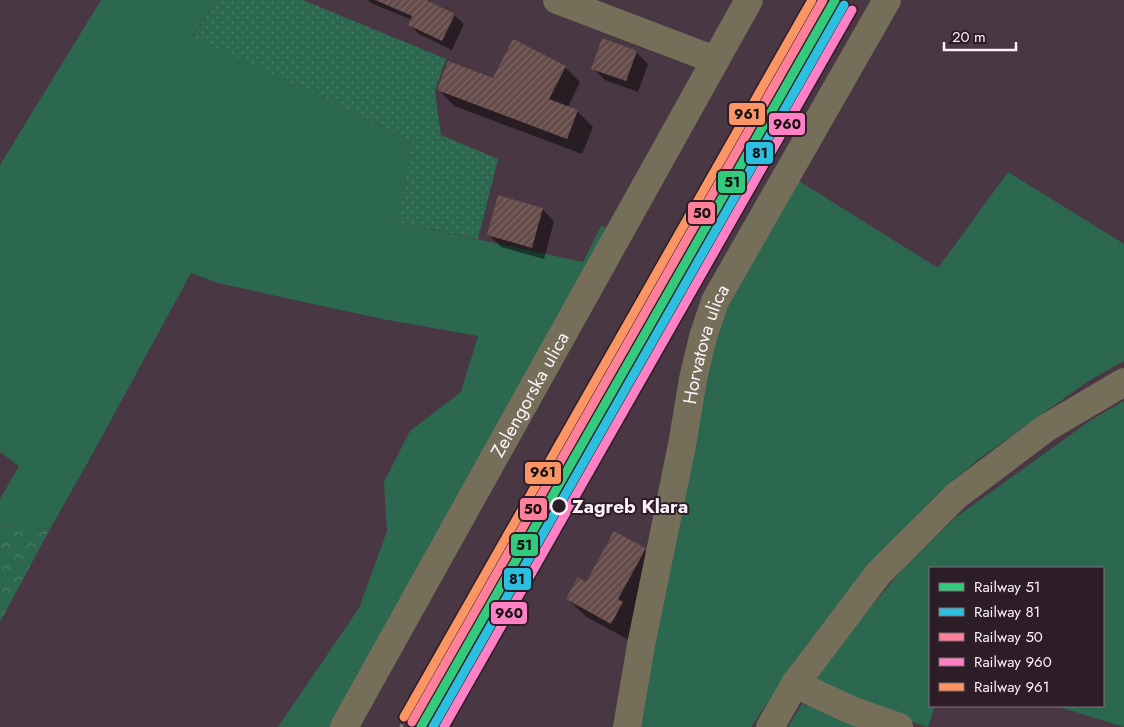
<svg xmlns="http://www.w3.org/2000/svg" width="1124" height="727" font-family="Jost,sans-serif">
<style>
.grass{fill:#2b684f}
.forest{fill:url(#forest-crowns)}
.garden{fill:url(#garden-dots)}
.shadow{fill:#0007}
.building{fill:url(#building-hatch)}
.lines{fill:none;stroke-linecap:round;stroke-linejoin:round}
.minor{stroke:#756f5a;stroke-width:28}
.rail{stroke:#7f7671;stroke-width:4;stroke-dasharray:2.5 5;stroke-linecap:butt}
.rail-1-casing{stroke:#2d1d27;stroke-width:12}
.rail-2-casing{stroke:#2d1d27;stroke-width:12}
.rail-3-casing{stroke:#2d1d27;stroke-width:12}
.rail-4-casing{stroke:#2d1d27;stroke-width:12}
.rail-5-casing{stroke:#2d1d27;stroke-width:12}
.rail-1{stroke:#33ca7d;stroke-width:9}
.rail-2{stroke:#2dbfdf;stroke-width:9}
.rail-3{stroke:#ff8098;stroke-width:9}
.rail-4{stroke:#ff80c5;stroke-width:9}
.rail-5{stroke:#fb9564;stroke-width:9}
.stop-dot{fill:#2d1d27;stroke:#fdf0f7;stroke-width:2.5}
.labels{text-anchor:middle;stroke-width:4;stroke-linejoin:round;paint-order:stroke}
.street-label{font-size:19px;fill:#fdf0f7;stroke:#2d1d27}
.stop-label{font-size:19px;font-weight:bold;fill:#fdf0f7;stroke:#2d1d27;text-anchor:start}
.line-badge{stroke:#2d1d27;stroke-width:2}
.pale-badge-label{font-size:14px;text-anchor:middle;font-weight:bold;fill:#111}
</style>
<defs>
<pattern id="forest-crowns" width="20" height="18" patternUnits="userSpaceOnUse" patternTransform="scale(1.25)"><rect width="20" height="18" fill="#2b684f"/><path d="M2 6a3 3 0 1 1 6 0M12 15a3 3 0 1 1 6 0" fill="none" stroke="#4b7e69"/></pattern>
<pattern id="garden-dots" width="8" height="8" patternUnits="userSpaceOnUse" patternTransform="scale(1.25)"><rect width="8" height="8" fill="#2b684f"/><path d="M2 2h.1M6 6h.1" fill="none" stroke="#4b7e69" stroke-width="1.8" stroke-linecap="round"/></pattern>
<pattern id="building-hatch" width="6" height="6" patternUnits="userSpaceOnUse" patternTransform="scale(1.25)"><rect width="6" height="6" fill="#654c4a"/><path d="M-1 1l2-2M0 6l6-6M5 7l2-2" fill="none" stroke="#7c6665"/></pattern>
</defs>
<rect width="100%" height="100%" fill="#493743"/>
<g class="grass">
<path d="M101 0H218L192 36 326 99 413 143 397 222 583 262 601 226 609 228 333 727H278L359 608 387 531 384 482 410 431 461 392 478 336 382 319 218 283 191 273 93 453 50 529 0 526V499L19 466 0 452V165Z"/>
<path d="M1008 172 1124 244V361L1087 382 979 459 936 495 893 543 810 641 751 727H633L719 315 794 178 938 268Z"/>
<path d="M1124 401V727L1056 706H1103V568H930V706H935L928 727 847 701 817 680 822 665 906 565 955 518 1091 420Z"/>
<path d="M802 704 871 727H788Z"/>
</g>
<path class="forest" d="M0 526 50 529 0 622Z"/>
<path class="garden" d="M218 0H303L446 59 435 91 441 135 498 159 478 239 397 222 413 143 326 99 192 37Z"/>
<g class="shadow">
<path d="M368 0H423L454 15 464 24 452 50 419 34 410 25 412 20 371 3Z"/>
<path d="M636 52 648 64 638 92 605 80 593 68Z"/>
<path d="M565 67 580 82 568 107 577 111 593 127 582 154 454 106 439 90Z"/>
<path d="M542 209 554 221 544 259 501 247 489 235Z"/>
<path d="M644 549 662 567 629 640 585 616 568 599Z"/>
</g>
<g class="building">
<path d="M375 0H426L455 14 442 41 408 25 412 16Z"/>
<path d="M602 38 637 51 626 81 591 69Z"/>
<path d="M513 39 566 66 549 99 578 110 567 139 437 90 448 61 493 78Z"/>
<path d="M498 195 543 208 532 248 487 235Z"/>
<path d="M614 531 645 548 644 552 618 599 623 602 611 624 566 599 578 577 586 582Z"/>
</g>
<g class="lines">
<g class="minor">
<path d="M557 0 715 60"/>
<path d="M795 684 851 710 899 727"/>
<path id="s1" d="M344 727 749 0"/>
<path id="s2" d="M627 727 641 645 682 445 693 379 703 337 715 301 887 0"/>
<path d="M770 727 795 684 878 574 956 496 1046 428 1124 382"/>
</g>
<path class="rail" d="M401 727 817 0"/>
<defs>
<path id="rail-1" d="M421 727 835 0"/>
<path id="rail-2" d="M433 727 844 5"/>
<path id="rail-3" d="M412 722 823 0"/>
<path id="rail-4" d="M444 727 852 10"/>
<path id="rail-5" d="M404 717 812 0"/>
</defs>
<use href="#rail-1" class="rail-1-casing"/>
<use href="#rail-2" class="rail-2-casing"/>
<use href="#rail-3" class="rail-3-casing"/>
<use href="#rail-4" class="rail-4-casing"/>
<use href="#rail-5" class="rail-5-casing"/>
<use href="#rail-1" class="rail-1"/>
<use href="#rail-2" class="rail-2"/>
<use href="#rail-3" class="rail-3"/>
<use href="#rail-4" class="rail-4"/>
<use href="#rail-5" class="rail-5"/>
</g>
<circle class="stop-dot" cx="559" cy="506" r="8"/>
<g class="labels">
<g class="street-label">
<text dy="7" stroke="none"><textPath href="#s2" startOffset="391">Horvatova ulica</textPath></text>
<text dy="7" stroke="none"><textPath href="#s1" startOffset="381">Zelengorska ulica</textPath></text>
</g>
<g class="stop-label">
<text x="572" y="513">Zagreb Klara</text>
</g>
</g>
<g class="line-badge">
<rect x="728" y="102" width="38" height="24" rx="5" fill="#fb9564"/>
<rect x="768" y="112" width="38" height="24" rx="5" fill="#ff80c5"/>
<rect x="745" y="141" width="29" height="24" rx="5" fill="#2dbfdf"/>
<rect x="717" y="170" width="29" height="24" rx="5" fill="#33ca7d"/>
<rect x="687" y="201" width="29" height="24" rx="5" fill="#ff8098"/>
<rect x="524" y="461" width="38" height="24" rx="5" fill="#fb9564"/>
<rect x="519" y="497" width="29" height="24" rx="5" fill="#ff8098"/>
<rect x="510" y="533" width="29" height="24" rx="5" fill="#33ca7d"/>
<rect x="503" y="567" width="29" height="24" rx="5" fill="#2dbfdf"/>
<rect x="490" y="601" width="38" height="24" rx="5" fill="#ff80c5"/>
</g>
<g class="pale-badge-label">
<text x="747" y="119">961</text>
<text x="787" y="129">960</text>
<text x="760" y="158">81</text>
<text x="732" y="187">51</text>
<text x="702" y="218">50</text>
<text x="543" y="477">961</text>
<text x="533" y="514">50</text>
<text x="524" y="550">51</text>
<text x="517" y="584">81</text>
<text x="509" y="618">960</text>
</g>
<rect x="929" y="567" width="175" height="140" fill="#2d1d27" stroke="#80717a"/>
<rect x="939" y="583" width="25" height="8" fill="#33ca7d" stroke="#80717a"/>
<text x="974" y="592" font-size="15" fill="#fdf0f7">Railway 51</text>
<rect x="939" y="608" width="25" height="8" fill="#2dbfdf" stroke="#80717a"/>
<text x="974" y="617" font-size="15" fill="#fdf0f7">Railway 81</text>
<rect x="939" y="633" width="25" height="8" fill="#ff8098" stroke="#80717a"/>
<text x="974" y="642" font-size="15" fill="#fdf0f7">Railway 50</text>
<rect x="939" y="658" width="25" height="8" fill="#ff80c5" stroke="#80717a"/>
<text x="974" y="667" font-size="15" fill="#fdf0f7">Railway 960</text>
<rect x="939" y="683" width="25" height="8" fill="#fb9564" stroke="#80717a"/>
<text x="974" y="692" font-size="15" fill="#fdf0f7">Railway 961</text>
<path d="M944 42v8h72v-8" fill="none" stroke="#fdf0f7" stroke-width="2.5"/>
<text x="952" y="42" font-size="15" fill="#fdf0f7" stroke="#2d1d27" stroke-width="4" paint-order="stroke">20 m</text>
</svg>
